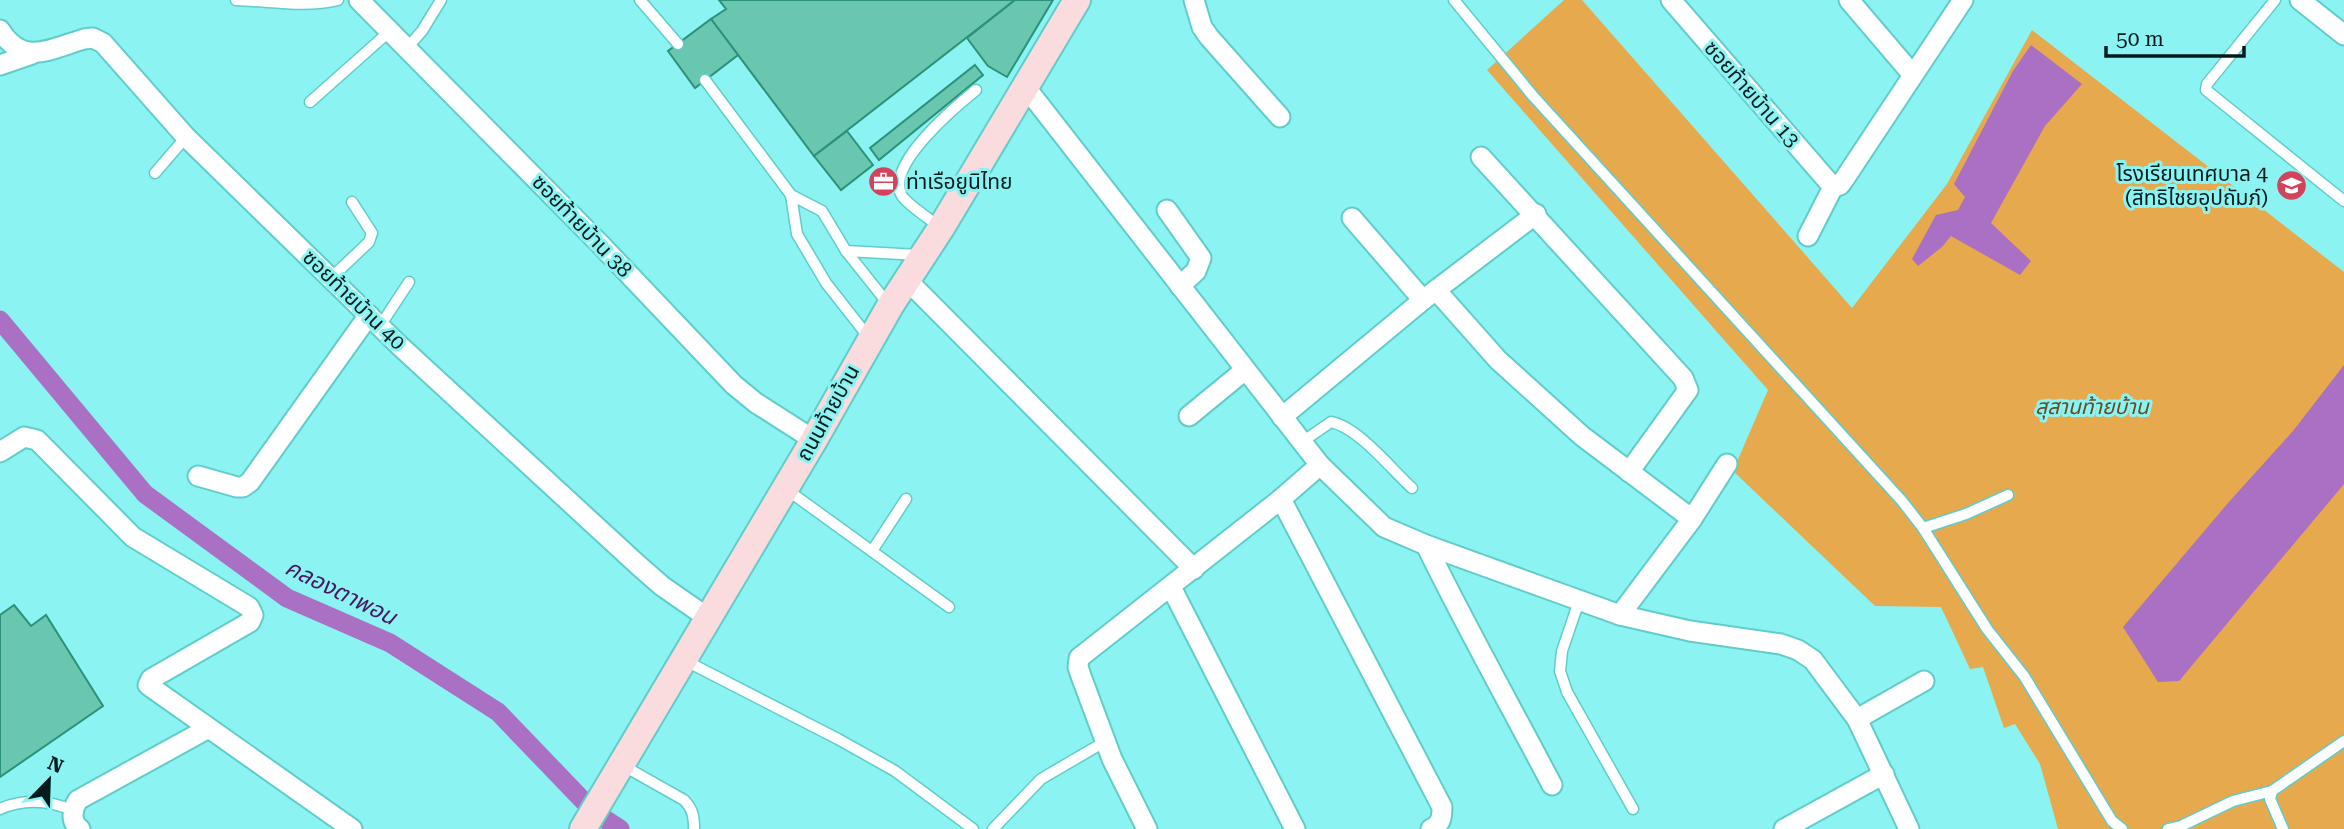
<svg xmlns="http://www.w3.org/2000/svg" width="2344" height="829" font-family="'Roboto Serif','Noto Sans Thai',serif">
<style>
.green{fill:#e6a94e}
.water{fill:#a970c3}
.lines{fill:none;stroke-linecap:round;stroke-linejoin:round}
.canal{stroke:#a970c3;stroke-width:19}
.building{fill:#68c7ae;stroke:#2c917a;stroke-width:2}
.lane-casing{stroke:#61ccca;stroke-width:13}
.street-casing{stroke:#61ccca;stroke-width:23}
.secondary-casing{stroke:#61ccca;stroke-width:30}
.lane{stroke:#fff;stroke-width:10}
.street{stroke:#fff;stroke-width:19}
.secondary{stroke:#fadbde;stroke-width:26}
.labels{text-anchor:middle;stroke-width:6;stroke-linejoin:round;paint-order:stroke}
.street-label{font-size:21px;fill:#041b1b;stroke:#8bf4f3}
.poi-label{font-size:21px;fill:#041b1b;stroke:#8bf4f3;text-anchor:end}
.park-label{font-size:21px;font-style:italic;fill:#674c25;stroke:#8bf4f3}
.water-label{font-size:23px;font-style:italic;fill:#4a1460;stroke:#8bf4f3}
</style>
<rect width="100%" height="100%" fill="#8bf4f3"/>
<path class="green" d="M1564 0H1582L1852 308 1947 184 2032 30 2344 272V829H2058L2040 764 2015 724 2004 728 1983 667 1970 669 1941 607 1875 606 1733 471 1768 390 1487 70Z"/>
<g class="water">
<path d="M2031 45 2082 84 2045 126 1991 223 2031 261 2020 275 1951 236 1942 247 1918 266 1912 259 1936 215 1958 210 1965 197 1954 184 2013 71Z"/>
<path d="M2344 365V484L2179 681 2158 682 2123 627 2228 503 2293 431Z"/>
</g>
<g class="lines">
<path class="canal" d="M0 320 145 494 287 598 390 643 498 712 594 812 620 829"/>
</g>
<g class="building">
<path d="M719 0H1015L814 156 711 19 726 9Z"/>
<path d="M1015 0H1053L1007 77 988 66 967 38Z"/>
<path d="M711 19 738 55 695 88 668 51Z"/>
<path d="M975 65 983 75 879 160 870 148Z"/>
<path d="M847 131 873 165 841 190 814 156Z"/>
<path d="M14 605 31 626 46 615 103 706 0 777V615Z"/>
</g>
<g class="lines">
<defs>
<g id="lane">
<path d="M236 0C269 1 306 8 338 0"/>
<path d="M640 0 678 44"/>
<path d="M1454 0 1533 96 1902 501 1923 528 1987 629 2024 676 2112 821 2122 829"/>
<path d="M2275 0 2207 84 2206 90 2344 201"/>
<path d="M407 48 422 31 441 0"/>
<path d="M705 80 791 195 822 211 846 251 889 305"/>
<path d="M310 102 390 31"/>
<path d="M155 173 186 137"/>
<path d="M791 195 797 234 826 283 870 339"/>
<path d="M940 227C931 220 908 205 902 196 884 166 955 107 976 90"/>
<path d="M846 251 919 255"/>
<path d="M331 278 369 242 372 233 352 202"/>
<path d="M380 326 409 282"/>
<path d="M1302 442 1331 422C1358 427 1391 469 1412 488"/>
<path d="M786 489 949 607"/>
<path d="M1923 528 1966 514 2008 495"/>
<path d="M872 551 906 499"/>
<path d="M1579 601 1562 651 1560 671 1567 692 1633 809"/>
<path d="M684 660 838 739 895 771 973 829"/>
<path d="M622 765 684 800C693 809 694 817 694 829"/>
<path d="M2272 791 2344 741"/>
<path d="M0 809C25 798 49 800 74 811"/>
<path d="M993 829 1041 779 1106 741"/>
<path d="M2168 829 2181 826 2233 801 2272 791 2270 799 2283 829"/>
</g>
<g id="street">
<path d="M359 0 601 245 734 385 756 403 814 440"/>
<path d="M1194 0 1202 27 1209 37 1280 117"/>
<path d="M1671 0 1833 187"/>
<path d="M1849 0 1912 74"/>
<path d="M2300 0 2344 35"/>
<path d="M0 30C23 67 50 49 84 39L93 38 103 43 186 137 400 346 638 565 662 586 708 618"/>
<path d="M0 65 32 54"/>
<path d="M1024 85 1320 465 1384 527 1426 545 1620 615 1690 631 1781 644 1798 650 1813 660 1857 719 1909 829"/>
<path d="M1481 157 1683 378 1688 390 1629 472"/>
<path d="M1167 210 1201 258 1196 271 1180 286"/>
<path d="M1352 218 1423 300 1436 290 1498 360 1582 436 1692 519"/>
<path d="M1808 236 1833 187 1840 185 1845 178 1963 0"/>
<path d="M907 280 1194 569"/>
<path d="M1436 290 1536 214"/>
<path d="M1189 416 1245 370"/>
<path d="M1282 417 1423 300"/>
<path d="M0 452 24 437 37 440 133 537 249 607 253 615 250 622 151 679 148 685 352 829"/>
<path d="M198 476 237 487H243L250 482 369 315"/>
<path d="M1281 499 1442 807C1442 818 1441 824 1431 829"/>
<path d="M1426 545C1466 627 1510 705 1552 785"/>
<path d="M1171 587 1295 829"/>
<path d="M1620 615 1692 519 1727 464"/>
<path d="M1857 719 1924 681"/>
<path d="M80 829C70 822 72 809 78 800L207 729"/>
<path d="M1147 829 1112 759 1081 676 1078 667 1079 658 1281 499 1320 465"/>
<path d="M1784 829 1884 774"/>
</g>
<path id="secondary" d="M583 829 814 440 890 306 941 228 1077 0"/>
</defs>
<use href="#lane" class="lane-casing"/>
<use href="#street" class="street-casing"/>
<use href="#secondary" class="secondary-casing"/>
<use href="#lane" class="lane"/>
<use href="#street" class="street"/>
<use href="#secondary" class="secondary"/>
</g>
<defs>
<symbol id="office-disc" viewBox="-11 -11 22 22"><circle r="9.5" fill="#d3435c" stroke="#8bf4f3"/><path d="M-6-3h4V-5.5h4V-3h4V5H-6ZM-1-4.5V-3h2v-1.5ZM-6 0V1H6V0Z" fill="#fff"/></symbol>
<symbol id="school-disc" viewBox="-11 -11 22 22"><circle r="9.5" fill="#d3435c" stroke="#8bf4f3"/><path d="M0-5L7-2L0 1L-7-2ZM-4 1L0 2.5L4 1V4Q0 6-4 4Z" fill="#fff"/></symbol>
</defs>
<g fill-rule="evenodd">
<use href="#office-disc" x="866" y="164" width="35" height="35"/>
<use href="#school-disc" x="2274" y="168" width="35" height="35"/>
</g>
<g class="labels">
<g class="street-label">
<text transform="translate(1752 94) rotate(49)" y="7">ซอยท้ายบ้าน 13</text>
<text transform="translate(582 226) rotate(46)" y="7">ซอยท้ายบ้าน 38</text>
<text transform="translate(354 300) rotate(44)" y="7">ซอยท้ายบ้าน 40</text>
<text transform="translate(828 413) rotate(-61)" y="7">ถนนท้ายบ้าน</text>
</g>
<g class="poi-label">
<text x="2268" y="181">โรงเรียนเทศบาล 4<tspan x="2268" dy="24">(สิทธิไชยอุปถัมภ์)</tspan></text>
<text x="906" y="189" text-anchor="start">ท่าเรือยูนิไทย</text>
</g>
<g class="park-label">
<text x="2092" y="414">สุสานท้ายบ้าน</text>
</g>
<g class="water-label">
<text transform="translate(341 592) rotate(26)" y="8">คลองตาพอน</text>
</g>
</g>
<g transform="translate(49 780) rotate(23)" stroke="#8bf4f3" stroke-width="5" paint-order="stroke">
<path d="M0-5L12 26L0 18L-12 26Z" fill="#041b1b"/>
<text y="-10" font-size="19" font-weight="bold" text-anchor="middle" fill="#041b1b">N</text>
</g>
<path d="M2106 46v10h138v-10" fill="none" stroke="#041b1b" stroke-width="3.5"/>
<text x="2116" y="46" font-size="21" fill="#041b1b" stroke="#8bf4f3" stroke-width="5" paint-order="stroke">50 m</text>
</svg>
